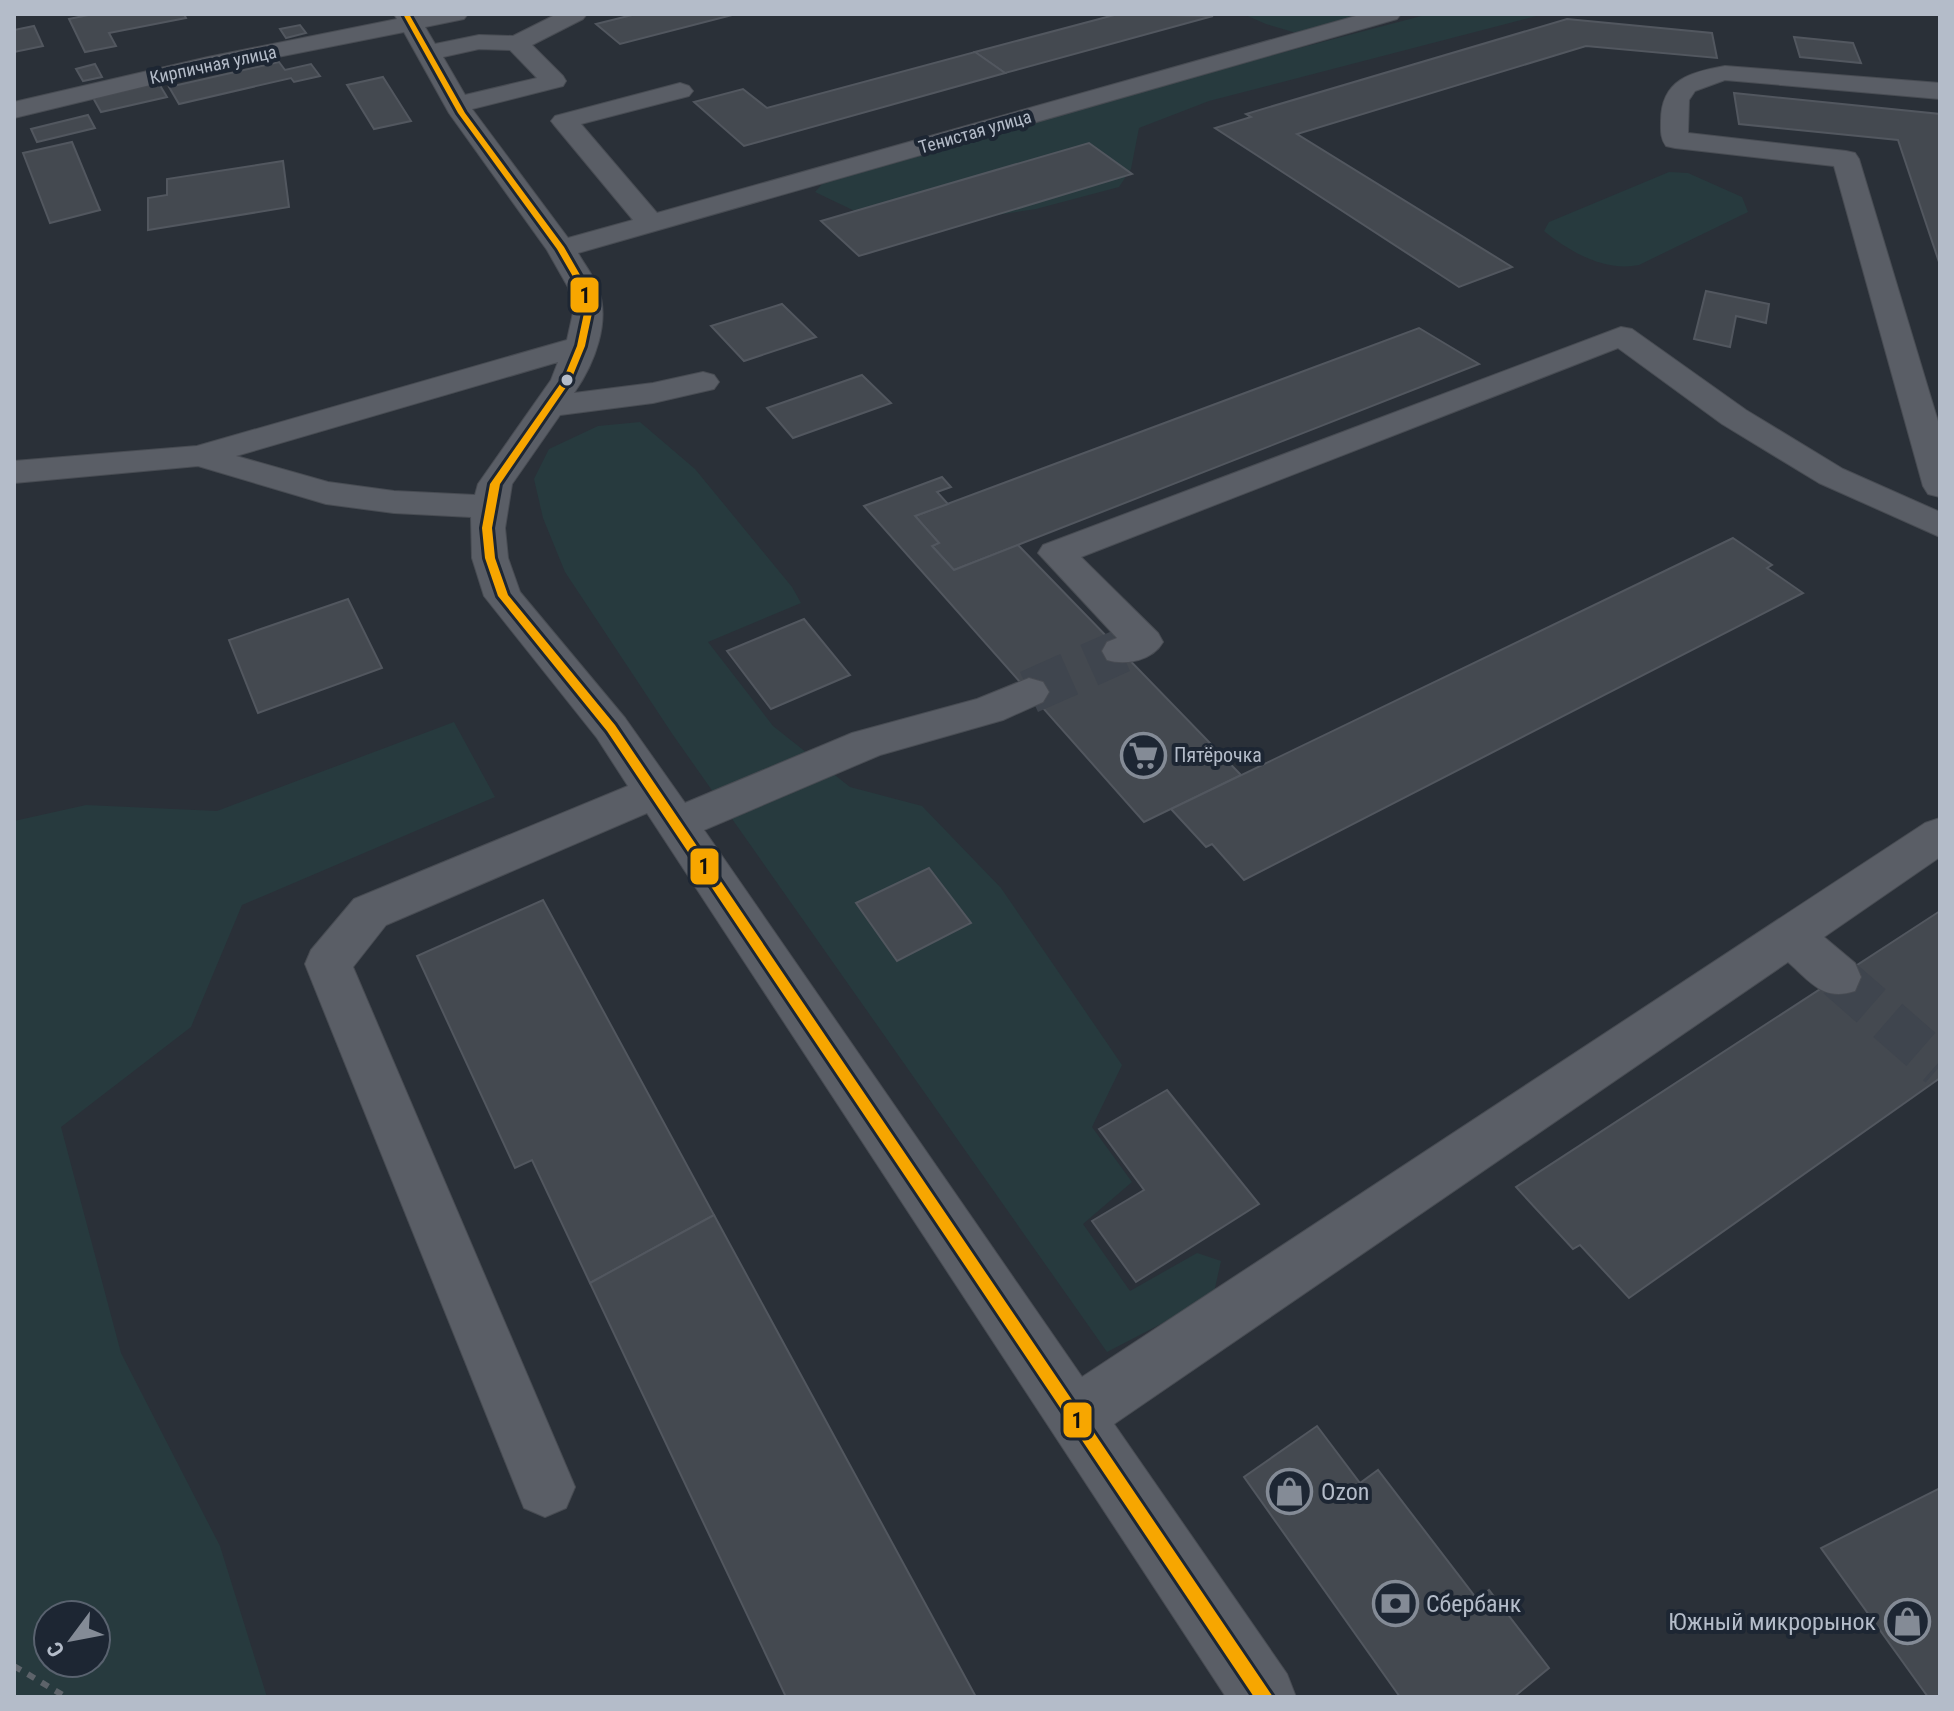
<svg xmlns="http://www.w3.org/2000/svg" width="1954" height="1711" font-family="'Roboto Condensed',sans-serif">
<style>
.green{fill:#273a3e;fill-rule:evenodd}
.building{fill:#444950;stroke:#52575f;stroke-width:2}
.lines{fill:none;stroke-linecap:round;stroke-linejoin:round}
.minor-tunnel{stroke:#3f454e;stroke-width:44;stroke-dasharray:44 22;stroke-linecap:butt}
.minor-casing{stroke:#484c53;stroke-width:2}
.path{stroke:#5d636a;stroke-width:6;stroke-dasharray:8 8;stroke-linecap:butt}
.minor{fill:#5a5e66;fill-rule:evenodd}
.bus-1-casing{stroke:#1d2633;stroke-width:6}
.bus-1{fill:#f7a600;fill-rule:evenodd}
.bus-dot{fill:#b4bcc9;stroke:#1d2633;stroke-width:3}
.labels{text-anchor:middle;stroke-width:8;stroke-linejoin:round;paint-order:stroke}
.far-street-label{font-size:18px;fill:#b4bcc9;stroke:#1d2633}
.poi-label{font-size:20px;fill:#b4bcc9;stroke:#1d2633;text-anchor:start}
.near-poi-label{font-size:24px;fill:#b4bcc9;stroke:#1d2633;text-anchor:start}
.line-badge{stroke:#1d2633;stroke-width:3}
.pale-badge-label{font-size:22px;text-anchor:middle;font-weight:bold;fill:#111}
</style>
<rect width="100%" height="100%" fill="#2a3038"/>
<g class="green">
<path d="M1243 14H1389L1310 37 1266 24Z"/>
<path d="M1429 14H1544L1209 101 1139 128 1131 169 1119 187 1036 209 939 224 861 214 815 192 824 182 1223 68Z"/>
<path d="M1669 172 1688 173 1742 197 1748 212 1639 265C1605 272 1570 252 1544 231L1549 222Z"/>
<path d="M640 422 695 469 792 587 801 603 708 642 773 726 850 787 922 806 1001 888 1122 1065 1092 1127 1132 1182 1083 1224 1130 1291 1197 1253 1221 1261 1213 1297 1107 1352 673 735 565 572 543 518 534 479 549 449 598 426Z"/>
<path d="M454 722 495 797 242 905 191 1027 61 1127 121 1353 220 1546 267 1697H14V821L86 805 217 811ZM96 1615V1663H48V1615Z"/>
</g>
<g class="building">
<path d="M93 14H184L186 18 109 33 116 46 85 52 69 19Z"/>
<path d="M636 14H736L620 44 596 24Z"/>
<path d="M1118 14 1213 16 1005 73 975 52Z"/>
<path d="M1567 19 1712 33 1717 58 1586 46 1297 134 1512 267 1459 287 1215 128 1251 117 1246 114Z"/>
<path d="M300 25 306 33 286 38 280 29Z"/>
<path d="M34 26 43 46 14 52V30Z"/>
<path d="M1794 37 1853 43 1861 63 1800 57Z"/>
<path d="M975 52 1005 73 744 146 694 102 743 89 767 108Z"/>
<path d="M279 62 285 70 311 64 320 76 294 82 291 78 179 104 169 87Z"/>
<path d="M95 64 102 77 83 81 76 69Z"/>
<path d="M383 77 411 121 374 129 347 85Z"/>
<path d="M158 82 167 97 101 112 92 96Z"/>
<path d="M1734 93 1940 114V265L1898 140 1739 124Z"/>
<path d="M88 115 95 128 37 142 31 129Z"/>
<path d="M72 142 100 210 50 223 23 153Z"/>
<path d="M1089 143 1132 174 859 256 821 221Z"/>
<path d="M283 161 289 207 148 230V198L167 195V179Z"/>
<path d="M1706 291 1769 304 1766 323 1736 316 1730 347 1694 339Z"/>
<path d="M782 304 816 337 744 361 711 326Z"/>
<path d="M1419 328 1479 364 954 570 932 546 939 543 915 516Z"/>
<path d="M862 375 891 403 793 438 767 408Z"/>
<path d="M942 477 951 487 937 492 948 504 915 516 939 543 932 546 954 570 1018 545 1241 775 1144 822 864 506Z"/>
<path d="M1733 538 1772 565 1767 568 1803 593 1244 880 1212 844 1206 847 1171 809Z"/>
<path d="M348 599 382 668 258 713 229 640Z"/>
<path d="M804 619 850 675 771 709 727 651Z"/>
<path d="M929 868 971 923 897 961 856 903Z"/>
<path d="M543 900 714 1215 590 1283 532 1160 515 1168 417 956Z"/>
<path d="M1940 911V1078L1629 1298 1580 1245 1573 1249 1516 1187Z"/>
<path d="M1167 1090 1259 1204 1136 1282 1092 1221 1144 1190 1099 1129Z"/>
<path d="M714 1215 976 1697H786L590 1283Z"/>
<path d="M1317 1426 1360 1483 1378 1470 1477 1599 1489 1590 1549 1668 1514 1697H1400L1244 1477Z"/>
<path d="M1940 1488V1697H1928L1821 1548Z"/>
</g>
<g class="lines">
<g class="minor-tunnel">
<path d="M1029 692 1121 651"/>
<path d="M1838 977 1940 1066"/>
</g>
<defs>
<g id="minor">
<path d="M394 14H468L464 19 425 27 435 44 479 35 513 36 557 14H587L583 19 532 45 563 76 566 81 563 86 472 109 568 238 633 220 555 126 551 121 555 116 680 83 689 86 693 91 689 96 581 124 657 213 1363 14H1401L1397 19 578 253C584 264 593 275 597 286 612 320 594 365 574 393L653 383 703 372 714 375 719 382 714 389 653 403 560 415 512 484 505 528 508 558 520 592 625 718 685 803 852 733 977 699 1029 678 1043 682 1049 692 1043 702 1003 720 880 755 704 830 1082 1377 1925 823 1940 818V857L1824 937 1855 963 1861 977 1855 991C1823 1002 1810 981 1788 962L1114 1424 1287 1674 1296 1697H1226L647 813 386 925 353 967 575 1487 566 1508 545 1517 524 1508 305 964 311 950 354 899 628 786 597 738 484 596 472 558 471 517 394 513 326 504 198 466 14 483V461L197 446 567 340 573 313 568 287 547 250 449 113 404 32 208 71 14 118V102L208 57 397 19ZM479 49 510 50 537 78 465 95 443 57ZM558 362 551 380 478 484 475 495 394 491 328 482 236 456Z"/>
<path d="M1725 66 1940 83V99L1725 80 1695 91 1689 100 1688 133 1846 151 1855 153 1859 159 1940 428V497L1928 494 1923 486 1834 166 1675 148 1666 146C1660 138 1661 130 1661 121 1661 80 1690 72 1725 66Z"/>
<path d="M1621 327 1632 329 1746 410 1843 469 1940 512V537L1819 483 1722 424 1618 348 1081 557 1158 633 1163 642C1153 660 1126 666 1107 660L1102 651 1107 642 1117 638 1038 553 1043 545Z"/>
</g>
</defs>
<use href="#minor" class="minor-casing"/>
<path class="path" d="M14 1666 66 1697"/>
<use href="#minor" class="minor"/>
<defs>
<path id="bus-1" d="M403 14H409L465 113 564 247 587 287 592 313 585 346 571 380 500 484 492 528 495 558 508 595 615 725 1273 1697H1254L607 731 498 596 485 558 482 528 490 484 563 380 577 346 584 313 579 287 557 249 458 113Z"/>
</defs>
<use href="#bus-1" class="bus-1-casing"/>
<use href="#bus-1" class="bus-1"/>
</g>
<defs>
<symbol id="supermarket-ring" viewBox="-11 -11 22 22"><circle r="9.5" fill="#1d2633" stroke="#848b96" stroke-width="1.5"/><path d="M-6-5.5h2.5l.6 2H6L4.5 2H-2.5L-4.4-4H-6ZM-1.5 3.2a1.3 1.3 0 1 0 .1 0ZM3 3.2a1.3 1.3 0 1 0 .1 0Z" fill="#848b96"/></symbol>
<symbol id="shop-ring" viewBox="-11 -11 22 22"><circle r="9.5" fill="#1d2633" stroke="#848b96" stroke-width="1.5"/><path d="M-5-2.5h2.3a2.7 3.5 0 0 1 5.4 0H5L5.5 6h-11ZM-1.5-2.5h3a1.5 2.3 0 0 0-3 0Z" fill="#848b96"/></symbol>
<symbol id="bank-ring" viewBox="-11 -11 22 22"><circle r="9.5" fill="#1d2633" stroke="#848b96" stroke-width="1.5"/><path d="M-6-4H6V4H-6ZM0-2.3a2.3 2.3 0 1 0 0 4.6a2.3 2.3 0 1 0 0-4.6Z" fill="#848b96"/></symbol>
</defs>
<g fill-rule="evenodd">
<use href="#supermarket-ring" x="1118" y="730" width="51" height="51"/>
<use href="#shop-ring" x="1264" y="1466" width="51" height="51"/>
<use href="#bank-ring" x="1370" y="1578" width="51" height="51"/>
<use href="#shop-ring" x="1882" y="1596" width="51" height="51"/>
</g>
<circle class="bus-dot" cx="567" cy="380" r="7"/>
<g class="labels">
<g class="far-street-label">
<text transform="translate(213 65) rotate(-12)" y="6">Кирпичная улица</text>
<text transform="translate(975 132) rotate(-16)" y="6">Тенистая улица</text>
</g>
<g class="poi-label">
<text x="1174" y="762">Пятёрочка</text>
</g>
<g class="near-poi-label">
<text x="1321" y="1500">Ozon</text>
<text x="1426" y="1612">Сбербанк</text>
<text x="1876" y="1630" text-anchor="end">Южный микрорынок</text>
</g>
</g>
<g class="line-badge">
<rect x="569" y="276" width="31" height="38" rx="8" fill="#f7a600"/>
<rect x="689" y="847" width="31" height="39" rx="8" fill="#f7a600"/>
<rect x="1062" y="1401" width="31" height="38" rx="8" fill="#f7a600"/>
</g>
<g class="pale-badge-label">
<text x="585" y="303">1</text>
<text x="704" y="874">1</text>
<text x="1077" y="1428">1</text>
</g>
<rect width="1954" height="1711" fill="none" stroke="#b4bcc9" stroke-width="32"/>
<g transform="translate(72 1639) rotate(238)"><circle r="38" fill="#1d2633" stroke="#59626f" stroke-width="2"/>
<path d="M0-6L14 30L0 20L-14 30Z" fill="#848b96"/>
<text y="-12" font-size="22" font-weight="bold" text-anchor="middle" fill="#b4bcc9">С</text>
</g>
</svg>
